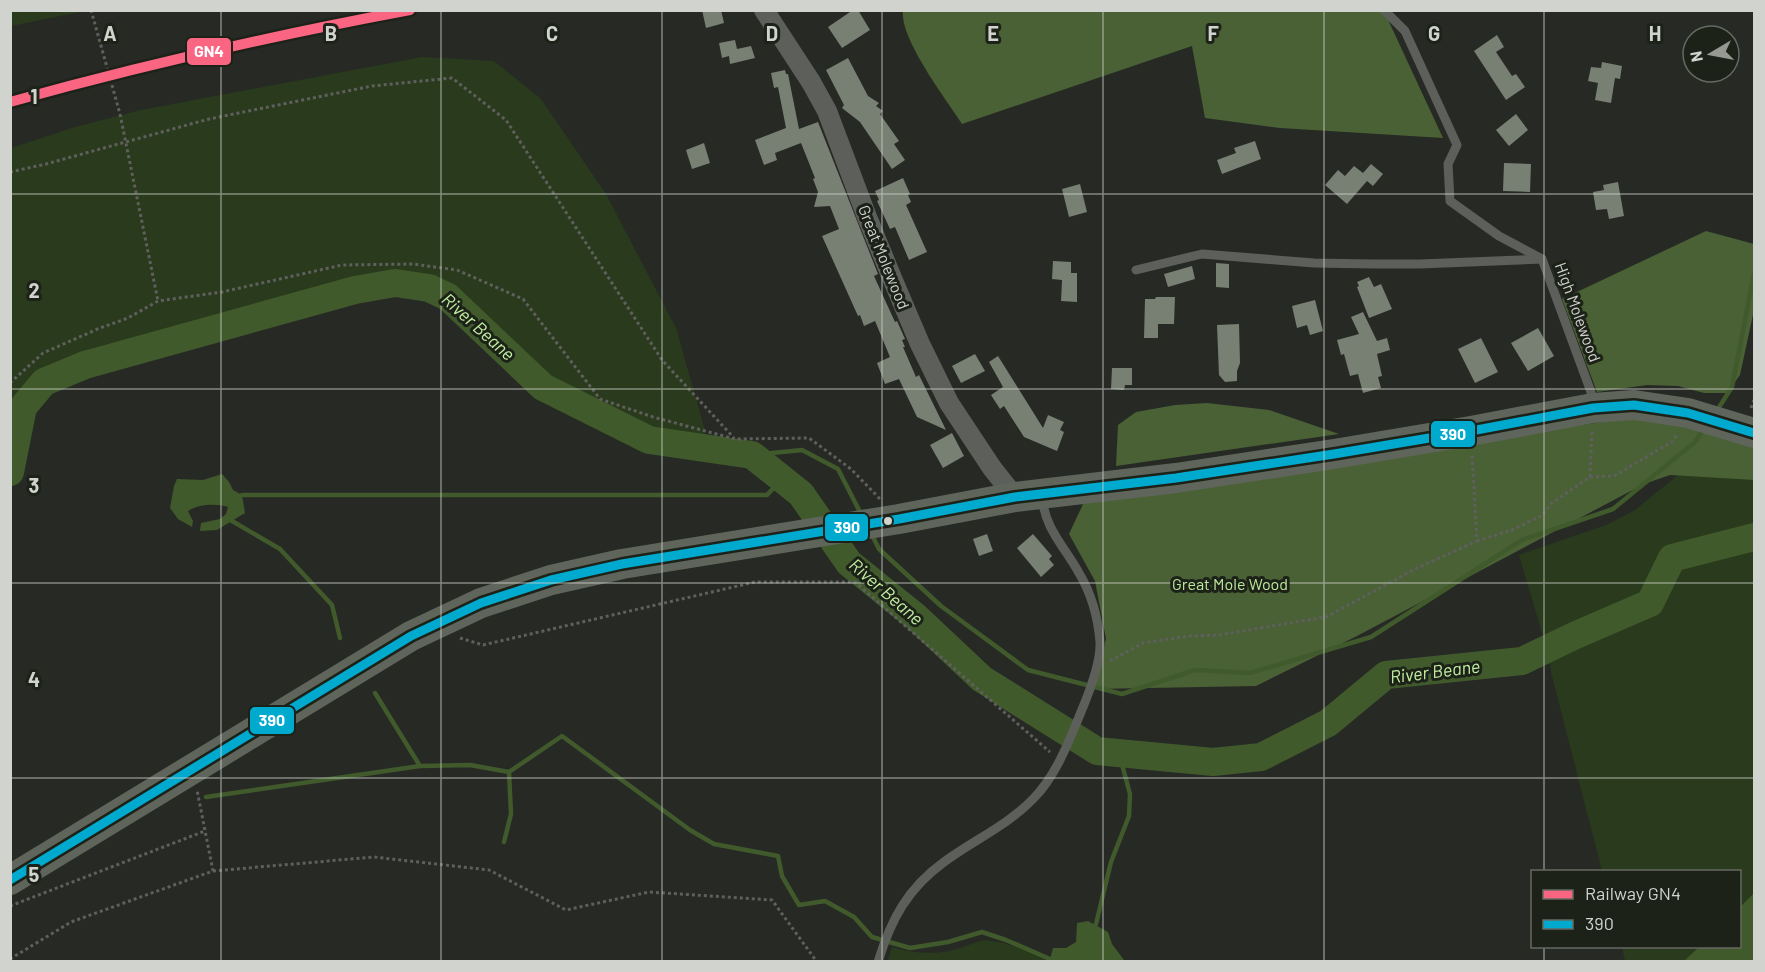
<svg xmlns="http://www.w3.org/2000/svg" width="1765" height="972" font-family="Barlow,sans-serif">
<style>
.green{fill:#2a3a1c}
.forest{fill:#496135}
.water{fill:#405a2c}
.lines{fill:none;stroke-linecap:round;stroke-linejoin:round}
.stream{stroke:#405a2c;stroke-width:4.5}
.river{stroke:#405a2c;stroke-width:28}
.building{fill:#787f73}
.path{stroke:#5f605e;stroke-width:3;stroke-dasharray:3 3;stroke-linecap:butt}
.lane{stroke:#5d5f5b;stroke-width:9}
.street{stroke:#5d5f5b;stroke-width:20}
.primary{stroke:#5f655b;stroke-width:30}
.bus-1-casing{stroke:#1d2219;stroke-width:14}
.bus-1{stroke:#00a9ce;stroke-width:9}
.rail-1-casing{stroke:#1d2219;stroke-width:15}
.rail-1{stroke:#fa6682;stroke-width:10}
.grid{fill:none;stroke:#d1d4ce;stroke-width:1.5;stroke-opacity:0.55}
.bus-dot{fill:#d1d4ce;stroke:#1d2219;stroke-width:2}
.labels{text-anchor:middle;stroke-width:6;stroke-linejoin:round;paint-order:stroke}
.street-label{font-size:16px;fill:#d1d4ce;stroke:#1d2219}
.park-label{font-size:16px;fill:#bbe89a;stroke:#1d2219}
.water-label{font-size:18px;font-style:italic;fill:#c2f0a2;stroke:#1d2219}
.grid-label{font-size:20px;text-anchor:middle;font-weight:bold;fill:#d1d4ce;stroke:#1d2219;stroke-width:6;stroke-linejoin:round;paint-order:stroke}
.line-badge{stroke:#1d2219;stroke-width:2}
.badge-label{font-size:16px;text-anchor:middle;font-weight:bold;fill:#fff}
</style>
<rect width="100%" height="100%" fill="#272925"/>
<g class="green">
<path d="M11 10H85V11L11 26Z"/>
<path d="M422 57 494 61 541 99 606 194 676 328 705 430 702 452 582 409 527 369 467 303 412 275H361L58 364 19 394 11 416V148L75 127 141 110Z"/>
<path d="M1678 475 1754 480V528C1733 533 1679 541 1666 557 1663 560 1661 565 1659 569 1652 587 1648 595 1632 606L1545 643 1519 555 1606 525 1635 510Z"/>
<path d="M1754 543V893L1740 907V872L1602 871 1551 672 1549 654 1645 617 1654 608 1678 567 1693 561Z"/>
<path d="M985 940 1004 943 1056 961 887 962 892 947C912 953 932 955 953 950 964 947 974 942 985 940Z"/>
<path d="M1622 947V946L1699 947 1684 962 1625 961Z"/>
</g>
<g class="forest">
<path d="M903 10 1384 11 1443 138 1280 128 1205 118 1192 46 962 124C946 99 899 38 903 10Z"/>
<path d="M1706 231 1754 244V310L1740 375 1727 393H1704L1678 386 1647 385 1597 392 1562 299Z"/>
<path d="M1207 403 1269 410 1339 434 1116 466 1118 425 1136 412 1175 405Z"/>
<path d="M1640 416 1754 439V480L1670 475 1644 484 1357 636 1256 686 1095 689 1106 639 1095 581 1069 534 1084 502Z"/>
</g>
<g class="water">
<path d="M222 474 229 482 233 490 242 495 245 513 217 530 200 531 201 523 220 519 226 514 228 507C216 503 198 504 188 511L193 521 192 527 178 519 170 508 174 486 177 479 203 480Z"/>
<path d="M1754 893V961H1684L1699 947 1740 946V907Z"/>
<path d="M1088 921 1108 932 1112 944 1124 960 1127 961 1056 962 1050 959 1053 948H1066L1076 942 1077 923Z"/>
</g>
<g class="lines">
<g class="stream">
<path d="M1716 412 1732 387 1754 274"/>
<path d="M752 455 802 450 838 469 861 514"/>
<path d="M242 495H767L782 479"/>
<path d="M232 521 280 549 332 605 340 638"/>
<path d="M872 535 879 549 941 606 1028 670 1122 694 1195 670 1250 673 1371 637 1522 540 1613 509 1695 442 1704 428"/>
<path d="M375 693 420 766"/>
<path d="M206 797 420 766 470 765 509 772 562 736 690 830 714 844 778 856 782 876 799 905 825 901 854 917 872 937 910 948 948 942 982 932 1006 940 1050 959"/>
<path d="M504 842 511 814 509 772"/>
<path d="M1096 924 1111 862 1129 816 1130 794 1119 753"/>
</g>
<path class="river" d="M10 472 23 407 44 382 85 365 355 290 395 283 429 288 448 297 543 387 649 440 752 455 801 494 849 563 916 617 982 679 1097 751 1213 762 1261 757 1328 723 1386 675 1522 661 1576 635 1650 603 1672 558 1754 537"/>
</g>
<g class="building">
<path d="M702 10H721L724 23 706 28Z"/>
<path d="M853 10H858L870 30 842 48 828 27Z"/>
<path d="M1497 35 1504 47 1496 52 1512 76 1516 74 1525 87 1506 100 1474 51Z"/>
<path d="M735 40 737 49 751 46 755 58 730 64 729 56 722 58 719 43Z"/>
<path d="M848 58 868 96 879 103 876 106 883 111 880 114 899 141 894 144 905 160 892 169 860 122 842 108 844 105 826 70Z"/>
<path d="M1602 62 1622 66 1620 79 1615 78 1611 103 1595 100 1598 83 1588 81 1591 67 1601 68Z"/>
<path d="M785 70 786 74H788L799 129 818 122 878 274 874 276 895 322 897 321 905 339 902 340 905 347H903L916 377 919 375 946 430 917 417 899 379 885 384 877 363 890 357 875 321 864 326 860 315 858 316 822 236 839 229 830 206 814 207 818 192 813 179 815 178 801 143 775 153 777 160 764 165 755 140 786 128 778 87 774 88 771 73Z"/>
<path d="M1516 114 1528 130 1509 146 1496 130Z"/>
<path d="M1255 141 1261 159 1222 174 1217 160 1236 153 1234 148Z"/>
<path d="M704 143 710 163 692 169 686 150Z"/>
<path d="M1504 163 1531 164 1530 192 1503 191Z"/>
<path d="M1371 164 1383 174 1373 186 1367 181 1347 204 1325 185 1338 170 1345 176 1354 166 1363 173Z"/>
<path d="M903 178 910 194 908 195 911 202 906 205 927 252 909 260 895 227 890 229 877 201 879 200 875 191Z"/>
<path d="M1618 182 1624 216 1609 219 1607 209 1596 210 1593 192 1604 190 1603 185Z"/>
<path d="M1080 184 1087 212 1069 217 1062 189Z"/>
<path d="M1053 261 1071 262V273H1077V302L1061 301 1062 280 1052 279Z"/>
<path d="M1216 263 1229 264V288L1216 287Z"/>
<path d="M1192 266 1195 279 1168 287 1164 274Z"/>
<path d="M1369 277 1374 287 1381 284 1392 309 1369 318 1357 287 1359 286 1357 282Z"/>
<path d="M1156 297H1175L1174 324H1158V338H1144L1145 299H1155Z"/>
<path d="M1315 300 1323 331 1310 335 1307 325 1297 328 1292 306Z"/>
<path d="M1363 312 1377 341 1387 338 1390 350 1377 354 1382 376 1378 377 1381 388 1363 393 1358 374 1350 376 1344 354 1341 355 1337 340 1359 334 1351 317Z"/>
<path d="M1239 324 1240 363 1237 371V381L1225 382 1219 375 1217 325Z"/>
<path d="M1538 328 1554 356 1528 371 1511 343Z"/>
<path d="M1481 338 1498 372 1475 383 1458 349Z"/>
<path d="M975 354 985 371 961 383 952 366Z"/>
<path d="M998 356 1043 428 1048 415 1064 422 1060 430 1064 432 1057 451 1024 437 1004 406 1000 409 991 395 1003 387 989 362Z"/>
<path d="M1112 368H1132V385H1125L1124 390 1111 389Z"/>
<path d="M952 433 964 456 943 468 930 445Z"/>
<path d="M987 534 993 551 979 556 973 539Z"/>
<path d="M1033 534 1052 556 1049 559 1054 565 1041 577 1017 548Z"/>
</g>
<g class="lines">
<g class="path">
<path d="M91 10 120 114 158 301"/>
<path d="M10 172 46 164 209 119 372 86 452 78 506 120 662 360 734 438"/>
<path d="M10 383 43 353 100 328 128 318 158 301 222 292 342 265 413 264 457 270 523 299 600 399 653 417 735 439 809 438 851 469 881 500"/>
<path d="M1751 408 1754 400"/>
<path d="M1590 477 1592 431"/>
<path d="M1477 541 1512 530 1541 516 1552 503 1590 477 1614 476 1673 441 1677 434"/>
<path d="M460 638 483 645 755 582H855L1050 752"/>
<path d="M1110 661 1143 643 1189 636 1219 635 1326 617 1417 568 1477 541 1472 454"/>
<path d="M213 871 374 857 489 870 566 910 649 892 772 900 817 962"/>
<path d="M10 906 205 831"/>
<path d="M10 959 71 922 213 871 197 790"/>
</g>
<g class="lane">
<path d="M1384 10 1405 31 1457 145 1448 164 1450 201 1499 236 1542 259 1591 392 1593 403"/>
<path d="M1136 270 1202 254 1314 263 1374 264H1420L1542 259"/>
<path d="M878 962C891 919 908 888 944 862 974 840 1008 825 1033 799 1056 776 1069 741 1081 712 1089 693 1101 662 1100 642 1098 618 1091 593 1079 573 1064 546 1045 529 1042 497"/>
</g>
<path class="street" d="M764 10 811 82 827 111 867 217 892 278 920 344 949 403 992 468 1015 497"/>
<path class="primary" d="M10 880 411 636 481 603 551 580 622 564 899 519 1015 497 1176 478 1334 454 1471 431 1593 408 1634 405 1688 413 1754 433"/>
<defs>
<path id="bus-1" d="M10 880 411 636 481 603 551 580 622 564 899 519 1015 497 1176 478 1334 454 1471 431 1593 408 1634 405 1688 413 1754 433"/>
</defs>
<use href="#bus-1" class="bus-1-casing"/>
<use href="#bus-1" class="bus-1"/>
<defs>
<path id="rail-1" d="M10 102C142 65 276 35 410 10"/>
</defs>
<use href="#rail-1" class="rail-1-casing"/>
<use href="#rail-1" class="rail-1"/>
</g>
<path class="grid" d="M221 10V962M441 10V962M662 10V962M882 10V962M1103 10V962M1324 10V962M1544 10V872M10 194H1754M10 389H1754M10 583H1754M10 778H1754M1544 946V962"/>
<circle class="bus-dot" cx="888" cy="521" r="5"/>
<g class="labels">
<g class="street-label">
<text transform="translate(884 257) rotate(68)" y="6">Great Molewood</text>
<text transform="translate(1578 312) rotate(70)" y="6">High Molewood</text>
</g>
<g class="park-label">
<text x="1230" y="590">Great Mole Wood</text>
</g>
<g class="water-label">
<text transform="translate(478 327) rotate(42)" y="6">River Beane</text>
<text transform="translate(886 592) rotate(41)" y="6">River Beane</text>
<text transform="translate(1435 672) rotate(-7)" y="6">River Beane</text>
</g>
</g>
<g class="grid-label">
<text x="110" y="41">A</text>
<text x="331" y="41">B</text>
<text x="552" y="41">C</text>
<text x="772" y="41">D</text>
<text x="993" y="41">E</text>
<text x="1213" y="41">F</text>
<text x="1434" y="41">G</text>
<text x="1655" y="41">H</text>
<text x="34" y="104">1</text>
<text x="34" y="298">2</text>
<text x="34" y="493">3</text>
<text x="34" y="687">4</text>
<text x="34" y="882">5</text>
</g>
<g class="line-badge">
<rect x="186" y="37" width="46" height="29" rx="6" fill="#fa6682"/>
<rect x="1430" y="420" width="46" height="28" rx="6" fill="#00a9ce"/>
<rect x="824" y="513" width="45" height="29" rx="6" fill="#00a9ce"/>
<rect x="249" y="706" width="46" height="29" rx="6" fill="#00a9ce"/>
</g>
<g class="badge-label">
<text x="209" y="57">GN4</text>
<text x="1453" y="440">390</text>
<text x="847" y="533">390</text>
<text x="272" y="726">390</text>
</g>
<rect width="1765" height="972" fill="none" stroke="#d1d4ce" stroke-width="24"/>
<rect x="1531" y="870" width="210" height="78" fill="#1d2219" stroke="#656961" stroke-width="1.5"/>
<rect x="1543" y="890" width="30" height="9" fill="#fa6682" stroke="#656961" stroke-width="1.5"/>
<text x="1585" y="900" font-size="18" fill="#d1d4ce">Railway GN4</text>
<rect x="1543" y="920" width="30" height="9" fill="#00a9ce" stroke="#656961" stroke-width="1.5"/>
<text x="1585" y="930" font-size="18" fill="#d1d4ce">390</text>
<g transform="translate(1711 54) rotate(260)"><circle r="28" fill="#1d2219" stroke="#656961" stroke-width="1.5"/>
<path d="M0-4.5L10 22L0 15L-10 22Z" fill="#969893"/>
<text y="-9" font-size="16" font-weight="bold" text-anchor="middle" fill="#d1d4ce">N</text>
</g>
</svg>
